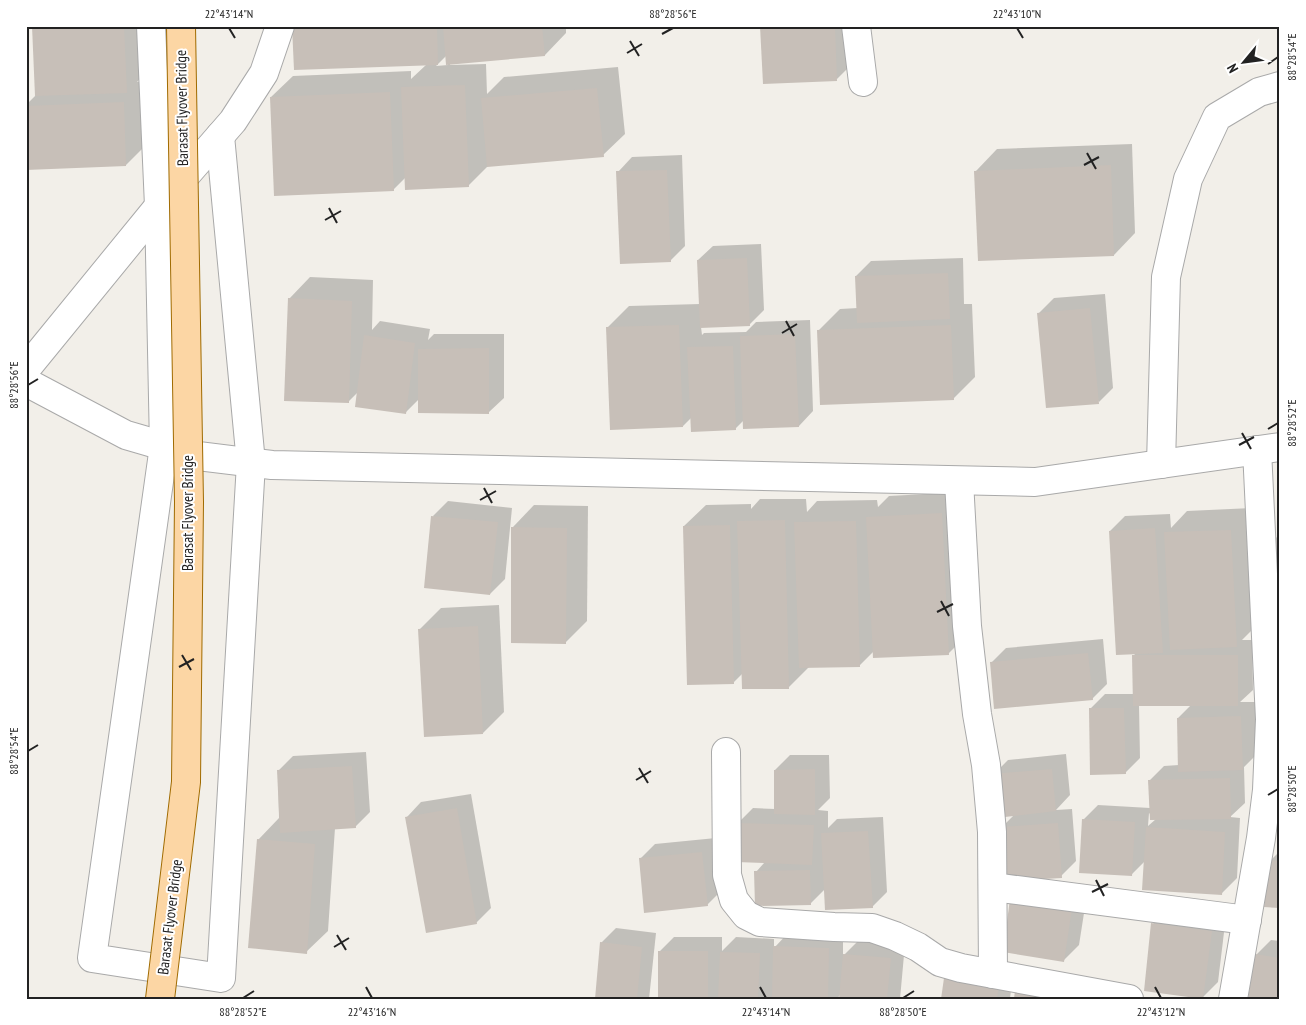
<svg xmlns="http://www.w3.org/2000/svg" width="1306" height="1025" font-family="'PT Sans Narrow',sans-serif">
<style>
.shadow{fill:#0003;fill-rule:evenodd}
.building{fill:#c7bfb8}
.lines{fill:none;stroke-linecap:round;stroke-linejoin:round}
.minor-casing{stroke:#a9a9a9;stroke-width:30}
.minor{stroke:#fff;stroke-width:28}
.major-bridge-casing{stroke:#a06b00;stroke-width:30;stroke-linecap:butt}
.major-bridge{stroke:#fcd6a4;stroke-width:28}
.ticks{fill:none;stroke:#222;stroke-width:2}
.labels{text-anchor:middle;stroke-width:4;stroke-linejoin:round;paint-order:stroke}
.street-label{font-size:15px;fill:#222;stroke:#fff}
.neatline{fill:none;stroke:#222;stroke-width:2}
.ticks-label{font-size:12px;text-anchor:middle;fill:#222}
</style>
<rect width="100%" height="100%" fill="#f2efe9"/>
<g class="shadow">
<path d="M34 26H146L148 70 137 82 146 81 148 143 126 165 26 134V105L36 95Z"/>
<path d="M293 26H566V33L545 55 450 63V65L486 64 487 94 504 77 618 67 625 134 603 155 489 165 468 186 406 177 393 190 271 97 293 76 411 71V79L426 65ZM447 55 448 65 436 66Z"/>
<path d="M762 26H857L858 58 837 79Z"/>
<path d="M1132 144 1135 233 1114 255 976 171 997 149Z"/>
<path d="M682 155 685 246 670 261 618 172 632 157Z"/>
<path d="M761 244 764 310 749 325 701 327 702 335 704 333 746 332 756 322 810 320 813 411 799 426 744 420 735 429 692 417 683 426 607 328 629 306 700 304 698 260 713 246Z"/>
<path d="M963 258 964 304H972L975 377 953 399 818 331 840 309 858 308 856 276 871 261Z"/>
<path d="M310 277 373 280 372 330 380 321 430 329 428 340 434 334H504V398L489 412 419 399 405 413 358 392 348 402 289 299Z"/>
<path d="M1105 294 1113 388 1099 402 1039 313 1054 298Z"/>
<path d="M963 492 970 632 948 654 874 651 860 665 810 666 789 687 742 674 734 682 684 526 706 505 751 504V509L760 499H806L807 512 817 501 877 500 878 507 889 496Z"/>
<path d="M448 501 512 508 505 579 490 594 433 516Z"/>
<path d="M534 505 588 506 587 621 565 643 513 527Z"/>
<path d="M1252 508 1258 624 1242 640H1252L1253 690 1240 702H1256L1257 754 1244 767 1245 803 1230 817 1240 818 1237 878 1222 893 1145 861 1131 875 1083 820 1098 805 1150 808 1149 781 1164 766 1179 765 1178 718 1191 705H1139L1140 758 1125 773 1090 709 1105 694H1134L1133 656 1136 653 1110 531 1125 516 1170 514 1171 528 1187 511ZM1149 813 1156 819 1148 826Z"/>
<path d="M1280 534V603L1272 542Z"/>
<path d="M499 605 504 712 483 733 420 629 441 608Z"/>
<path d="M1103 639 1107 684 1092 699 991 663 1006 648Z"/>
<path d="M366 752 370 812 355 827 335 828 328 931 306 952 258 840 279 818 278 771 293 756Z"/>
<path d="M1066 754 1070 795 1056 810 1072 809 1076 861 1061 876 1002 827 1015 814 993 775 1008 760Z"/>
<path d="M790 755H829L830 798 818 810 828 811V828L837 819 883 817 887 892 872 907 825 889 810 904 756 872 765 862 738 823 753 808 775 809V770Z"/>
<path d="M471 794 491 908 476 923 407 817 421 802Z"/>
<path d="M716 838 722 890 707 905 640 859 655 844Z"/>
<path d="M1280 851V907L1271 860Z"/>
<path d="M1087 894 1079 945 1064 960 1004 951Z"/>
<path d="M1168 909 1226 916 1218 982 1203 997 1153 924Z"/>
<path d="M616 928 656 933 649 999H596L601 943Z"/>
<path d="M789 932 843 934V956L859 940 905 944 900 999H840V995L837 999H659V952L674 937H722V951L736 937 774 939V948Z"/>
<path d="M1271 940 1280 941V999L1256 955Z"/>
<path d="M960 963 1013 971 1010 999H943L945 978Z"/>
</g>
<g class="building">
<path d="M32 26H124L127 93 35 96Z"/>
<path d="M292 26H437L438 65 294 70Z"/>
<path d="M443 26H542L545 56 446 65Z"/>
<path d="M760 26H835L837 81 763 84Z"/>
<path d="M465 85 469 187 405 190 401 87Z"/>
<path d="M597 88 604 157 487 167 481 98Z"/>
<path d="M390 92 394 191 274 196 270 97Z"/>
<path d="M124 102 126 166 26 170V106Z"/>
<path d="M1111 165 1114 256 978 261 974 171Z"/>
<path d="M667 170 671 262 620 264 616 171Z"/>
<path d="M747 258 750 326 700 328 697 260Z"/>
<path d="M948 273 950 319 857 323 855 276Z"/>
<path d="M288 298 352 301 349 403 284 401Z"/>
<path d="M1090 308 1099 404 1046 408 1037 313Z"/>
<path d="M679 325 683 427 610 430 606 327Z"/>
<path d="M951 325 954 400 820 405 817 330Z"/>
<path d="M795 334 799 427 743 429 740 336Z"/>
<path d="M364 335 415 343 406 414 355 407Z"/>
<path d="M733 346 736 430 691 432 687 347Z"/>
<path d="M489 348V414L418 413V349Z"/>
<path d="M942 513 949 655 873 658 866 517Z"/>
<path d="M431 516 498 522 490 595 424 588Z"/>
<path d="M785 520 789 689H742L737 521Z"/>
<path d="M856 521 860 667 799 668 794 522Z"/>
<path d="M730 525 734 684 687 685 683 526Z"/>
<path d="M511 527 567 528 566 644 511 643Z"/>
<path d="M1155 528 1163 653 1116 655 1109 531Z"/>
<path d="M1231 530 1237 647 1170 650 1164 532Z"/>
<path d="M1280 540V604H1279L1270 541Z"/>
<path d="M478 626 483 734 424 737 418 629Z"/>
<path d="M1088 653 1093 700 994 709 990 662Z"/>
<path d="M1132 655H1238V706H1133Z"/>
<path d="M1089 708H1124L1126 774 1090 775Z"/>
<path d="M1241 716 1243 770 1178 772 1177 718Z"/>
<path d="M352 766 356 828 280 833 277 770Z"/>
<path d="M815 769V815L774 814V770Z"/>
<path d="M1052 769 1056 811 996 818 991 774Z"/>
<path d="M1230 778 1231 819 1150 820 1148 780Z"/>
<path d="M457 808 477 924 426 933 405 817Z"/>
<path d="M1082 819 1135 822 1132 876 1079 873Z"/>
<path d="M737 823 814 825 812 865 736 862Z"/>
<path d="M1058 823 1062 878 1004 881 1001 827Z"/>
<path d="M1146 827 1225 832 1222 895 1142 890Z"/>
<path d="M868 831 873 908 825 910 821 833Z"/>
<path d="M257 839 315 844 307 954 248 948Z"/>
<path d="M702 852 708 906 644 913 639 858Z"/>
<path d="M1270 860 1280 861V908L1264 907Z"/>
<path d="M810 870 811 905 755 906 754 871Z"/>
<path d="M1010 899 1072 908 1064 962 1003 952Z"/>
<path d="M1151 923 1212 931 1203 999 1144 991Z"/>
<path d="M600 942 642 947 637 999H595Z"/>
<path d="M773 946 829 948 828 999H772Z"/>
<rect x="658" y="951" width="50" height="48"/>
<path d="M720 952 760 953 758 999H718Z"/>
<path d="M843 954 891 958 887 999H839Z"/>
<path d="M1255 954 1280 958V999H1248Z"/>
<path d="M944 978 999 985 997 999H941Z"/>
<path d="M1015 990 1066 999H1014Z"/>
</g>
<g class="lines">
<defs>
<g id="minor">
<path d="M151 26 159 206 164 446 92 958 221 978 251 463 220 136"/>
<path d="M856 26 863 82"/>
<path d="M26 369 159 206 233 121 264 73 280 26"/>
<path d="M26 382 126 435 198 456 272 465 1035 482 1280 447"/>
<path d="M1161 464 1166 277 1188 179 1217 117 1259 92 1280 86"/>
<path d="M959 481 967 626 977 714 986 765 992 832 993 974"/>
<path d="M726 752 727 875 734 900 746 915 760 922 834 927 872 928 895 936 918 947 940 962 961 968 1129 999"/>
<path d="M993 887 1247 920"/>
<path d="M1233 999 1261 838 1267 790 1270 719 1257 450"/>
</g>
</defs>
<use href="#minor" class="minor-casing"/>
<use href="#minor" class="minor"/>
<defs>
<path id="major-bridge" d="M160 999 186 782 189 502 181 26"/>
</defs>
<use href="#major-bridge" class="major-bridge-casing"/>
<use href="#major-bridge" class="major-bridge"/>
</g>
<path class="ticks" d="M229 28 235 38M1017 28 1023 38M662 34 673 28M630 41 639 56M627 53 642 44M1268 64 1278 57M1087 153 1096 169M1084 165 1099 157M329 208 337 223M325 220 341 211M786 321 794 336M782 333 797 324M28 385 38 379M1268 429 1278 423M1242 433 1251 449M1239 445 1254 437M484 488 492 503M480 500 496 491M941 601 949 616M937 612 953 604M182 655 191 670M179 667 194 659M28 751 38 745M639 768 648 783M636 780 651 771M1268 795 1278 789M1096 880 1104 896M1092 892 1108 884M337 935 346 950M334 947 349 938M366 987 372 998M760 987 766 998M1155 987 1161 998M243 998 254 991M903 998 914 991"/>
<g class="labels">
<g class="street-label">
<text transform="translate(182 108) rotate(-91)" y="5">Barasat Flyover Bridge</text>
<text transform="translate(188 513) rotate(-90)" y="5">Barasat Flyover Bridge</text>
<text transform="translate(170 917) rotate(-83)" y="5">Barasat Flyover Bridge</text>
</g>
</g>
<rect width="1306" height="1025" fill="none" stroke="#ffffff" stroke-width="55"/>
<g transform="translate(1244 62) rotate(241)" stroke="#ffffff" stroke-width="4" paint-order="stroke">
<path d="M0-4L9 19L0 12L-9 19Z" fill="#222222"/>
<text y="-8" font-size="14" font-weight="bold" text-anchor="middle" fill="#222222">N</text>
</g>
<rect x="28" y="28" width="1250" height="970" class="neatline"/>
<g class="ticks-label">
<text x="229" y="18">22°43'14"N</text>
<text x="673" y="18">88°28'56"E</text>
<text x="1017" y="18">22°43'10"N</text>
<text transform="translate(1292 57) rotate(-90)" y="4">88°28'54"E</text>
<text transform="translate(14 385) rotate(-90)" y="4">88°28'56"E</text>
<text transform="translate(1292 423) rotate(-90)" y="4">88°28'52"E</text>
<text transform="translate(14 751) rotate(-90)" y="4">88°28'54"E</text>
<text transform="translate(1292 789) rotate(-90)" y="4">88°28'50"E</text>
<text x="243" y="1016">88°28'52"E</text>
<text x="372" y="1016">22°43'16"N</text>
<text x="766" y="1016">22°43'14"N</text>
<text x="903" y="1016">88°28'50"E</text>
<text x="1161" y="1016">22°43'12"N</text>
</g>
</svg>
